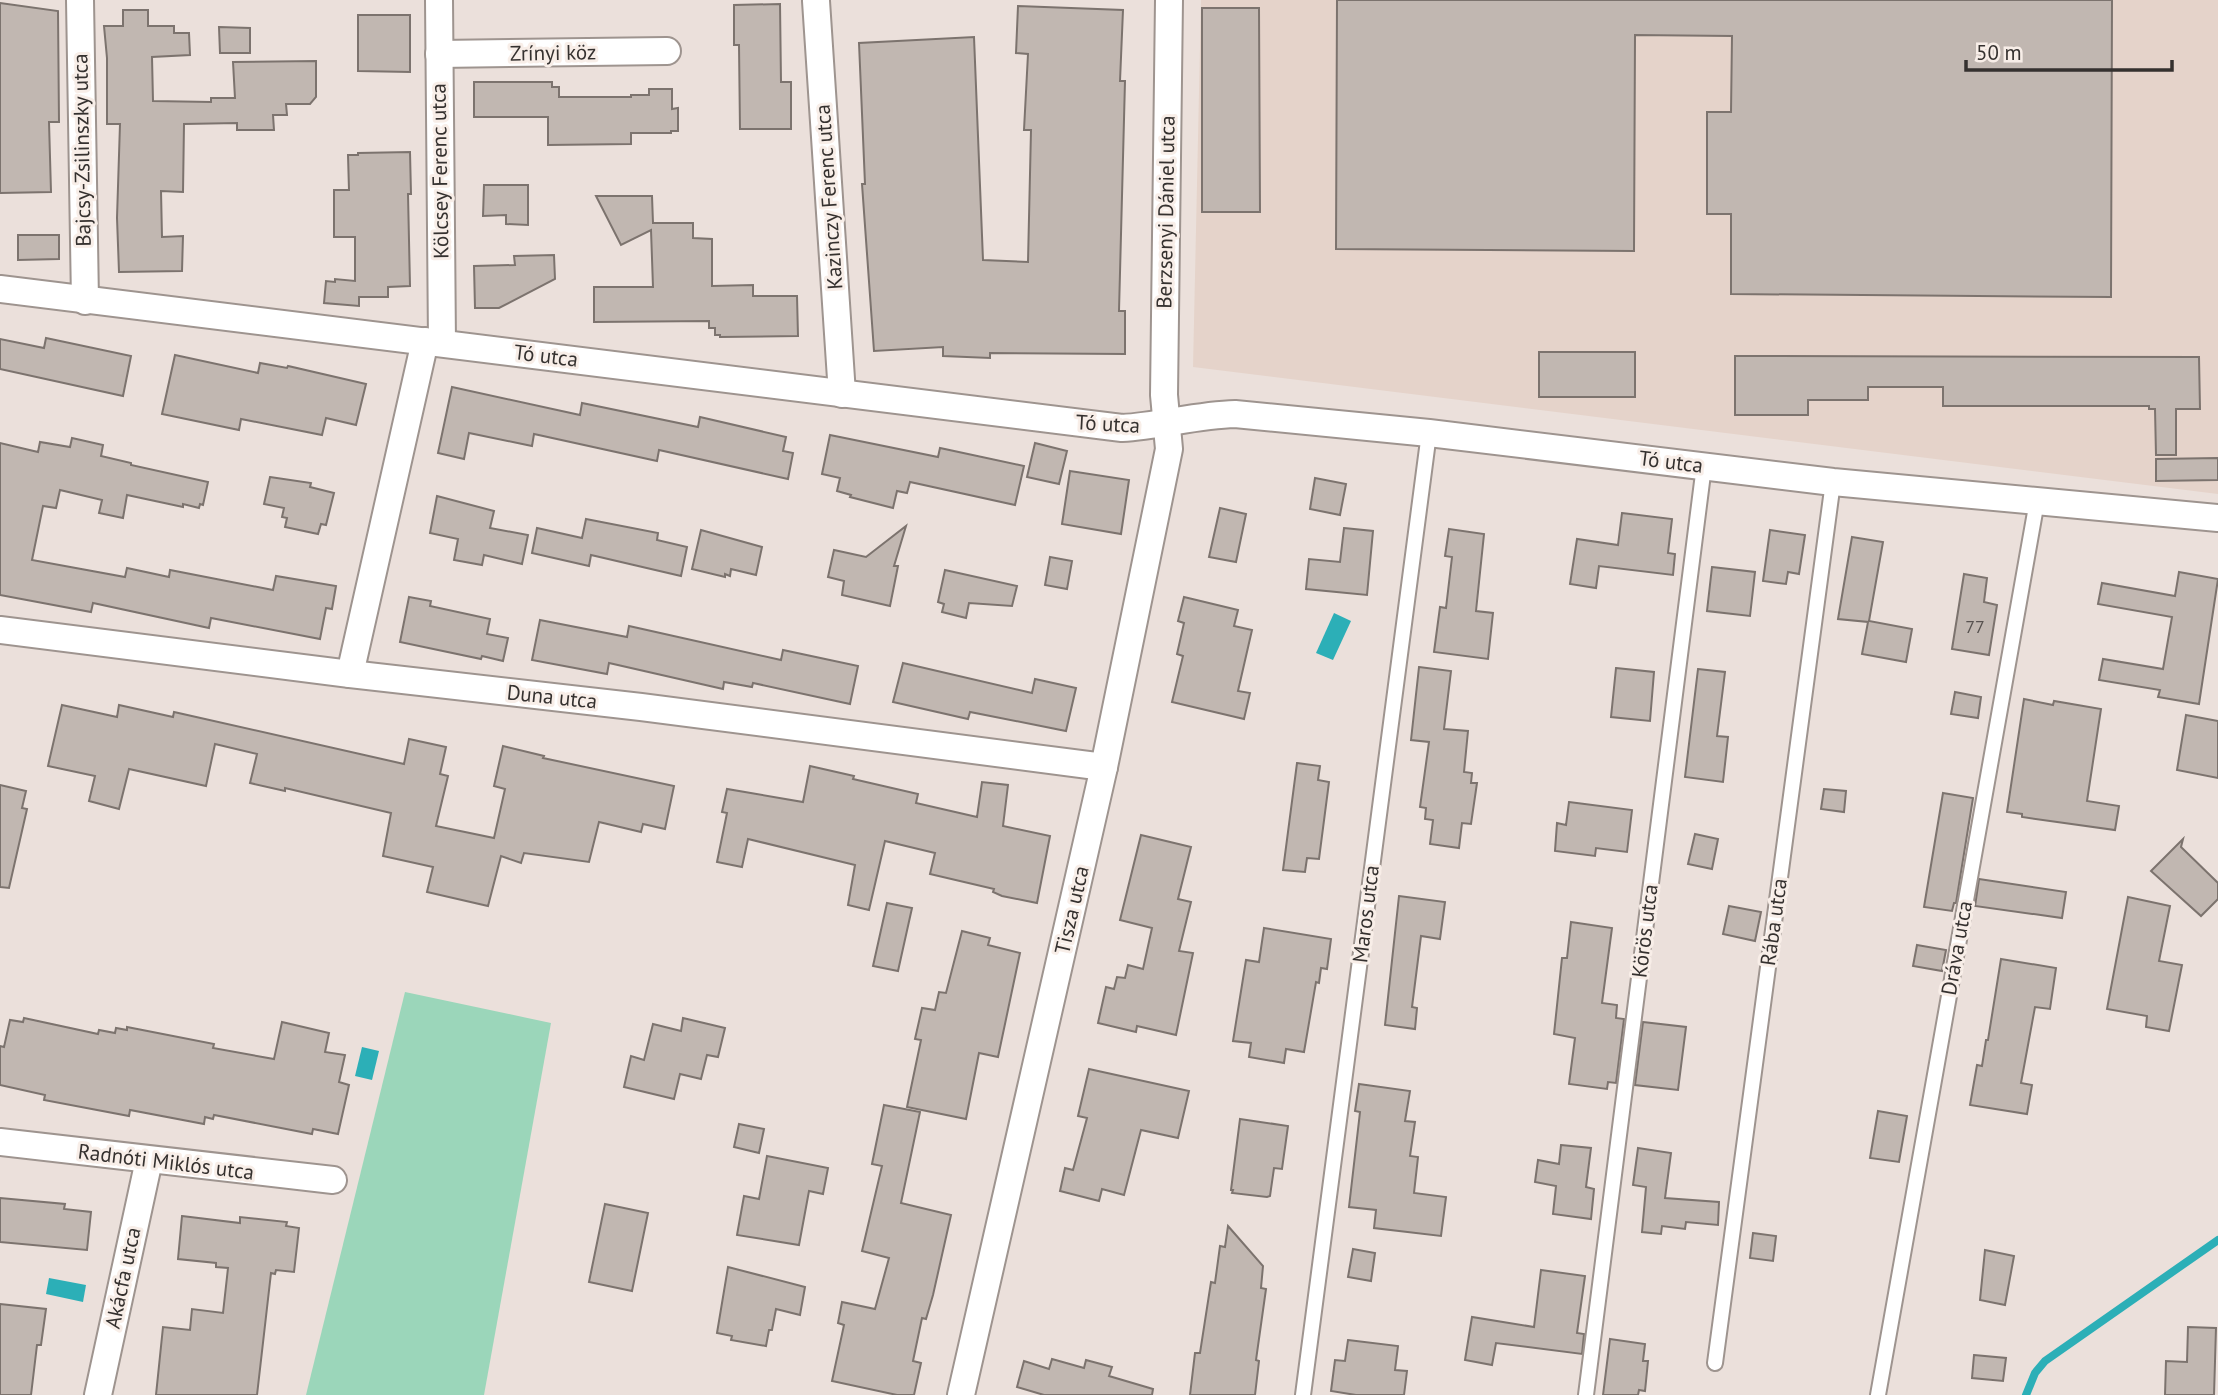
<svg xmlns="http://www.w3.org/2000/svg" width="2218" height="1395" font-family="'PT Sans',sans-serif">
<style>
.built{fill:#e5d3ca}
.green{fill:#9bd6ba}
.water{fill:#2cafb7}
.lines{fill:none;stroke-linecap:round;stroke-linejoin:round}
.stream{stroke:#2cafb7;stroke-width:8}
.building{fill:#c1b7b1;stroke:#7c736e;stroke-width:2}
.lane-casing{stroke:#9e948f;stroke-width:18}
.street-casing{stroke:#9e948f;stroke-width:30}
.lane{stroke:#fff;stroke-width:14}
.street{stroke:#fff;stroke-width:26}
.labels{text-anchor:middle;stroke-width:6;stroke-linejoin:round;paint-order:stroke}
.number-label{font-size:18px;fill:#585250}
.street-label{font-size:21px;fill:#35312f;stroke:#f8eee8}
</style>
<rect width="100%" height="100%" fill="#ebe0db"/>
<path class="built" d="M1201 0H2218V494L1193 367Z"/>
<path class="green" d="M405 992 551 1023 484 1395H306Z"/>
<g class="water">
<path d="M1334 613 1351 621 1333 660 1316 653Z"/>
<path d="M362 1047 379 1051 372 1080 355 1076Z"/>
<path d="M49 1278 86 1285 83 1302 46 1294Z"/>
</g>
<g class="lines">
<path class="stream" d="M2026 1395 2035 1373 2045 1361 2218 1240"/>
</g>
<g class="building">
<path d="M1337 0H2112L2111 297 1731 294V214H1707V112H1731L1732 36 1635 35 1634 251 1336 249Z"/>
<path d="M0 3 58 11 59 122H49L51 192 0 193Z"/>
<path d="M780 4 781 82H791V129H740L739 45H734V5Z"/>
<path d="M1018 6 1123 10 1120 81H1125L1119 311H1125V354L990 353V358L943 356V347L874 351 862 184H865L859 43 974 37 983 260 1028 262 1031 130H1024L1028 54 1016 53Z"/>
<path d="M1202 8H1259L1260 212H1202Z"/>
<path d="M123 10H148V26H174V33H189L190 55 152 57 153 101 211 102V98H235L233 62 316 61V97L310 104H286L287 115H273L274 130H237V123L184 124 183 192 161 191 162 237 183 236 182 271 119 272 117 218 120 124H107V58L104 26H123Z"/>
<path d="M358 15H410V72L358 71Z"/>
<path d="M219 27 250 28V53H220Z"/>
<path d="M474 82H552V87H559V97H631V95H649V89H672V109L678 108V131H671V133H631V144L548 145V117H474Z"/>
<path d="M410 152 411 194H408L410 286 388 287V297H359V306L324 303 326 281 335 282V279L355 281V237H334V190H349L348 155H358V153Z"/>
<path d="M484 185H528V225L506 224V215L483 216Z"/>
<path d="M596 196H652L653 223H693V238L712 239V286L753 285V296H797L798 336 720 337V335H715V328H709V321L594 322V287H653L651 230 621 245Z"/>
<path d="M18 235H59V259L18 260Z"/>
<path d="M554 255 555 279 499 308H475L474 266 515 265 514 256Z"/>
<path d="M46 338 131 356 123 396 0 369V339L44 348Z"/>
<rect x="1539" y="352" width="96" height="45"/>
<path d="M175 355 258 373 260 363 287 368 288 366 366 384 356 425 326 418 322 435 241 419 239 430 162 414Z"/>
<path d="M1735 356 2199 357 2200 409H2176V455H2156L2155 409H2149V406H1943V387H1868V400H1808V415H1735Z"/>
<path d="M452 387 580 415 582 403 698 427 700 417 786 437 783 451 793 453 788 479 659 450 657 461 534 434 532 446 469 433 464 459 438 453Z"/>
<path d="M830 435 938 457 940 448 1024 466 1015 505 910 482 907 493 897 491 893 508 850 497 851 495 837 491 840 478 822 474Z"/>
<path d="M72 438 103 445 101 456 131 463V465L208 482 203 505 200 504 199 508 183 504V507L127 495 123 518 99 513 102 500 60 490 56 508 43 506 32 560 125 577 127 568 169 577 170 570 273 590 276 576 336 586 332 609 326 608 320 639 211 618 209 628 93 603 91 612 0 595V443L38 452 40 442 70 447Z"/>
<path d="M1035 443 1067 451 1059 484 1027 477Z"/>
<path d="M2218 458V480L2156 481V459Z"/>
<path d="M1070 471 1129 480 1121 534 1062 524Z"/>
<path d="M270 477 311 483 310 487 334 493 326 525 321 524 318 534 285 527 287 518 282 517 284 508 264 504Z"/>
<path d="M1315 478 1346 484 1340 515 1310 509Z"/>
<path d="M437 496 494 511 490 528 528 535 522 564 484 555 482 565 454 560 458 539 430 533Z"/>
<path d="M1220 508 1246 514 1236 562 1209 557Z"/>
<path d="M1622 513 1672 519 1668 553 1675 554 1673 575 1599 566 1596 588 1570 584 1577 539 1618 545Z"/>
<path d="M586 519 658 533 657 540 687 547 681 576 591 555 589 566 532 553 537 528 582 538Z"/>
<path d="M906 526 894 566H898L890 606 842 595 844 581 828 577 834 550 866 557Z"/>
<path d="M1344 528 1373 531 1367 595 1306 589 1309 559 1340 562Z"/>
<path d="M1449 529 1484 534 1476 611 1493 613 1488 659 1434 652 1440 607 1446 608 1452 557 1445 556Z"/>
<path d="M701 530 762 547 756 575 731 569 730 576 725 574V577L692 569Z"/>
<path d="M1770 530 1805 535 1799 574 1788 572 1786 584 1763 581Z"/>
<path d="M1852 537 1883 542 1869 621 1912 629 1906 662 1862 654 1868 622 1838 619Z"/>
<path d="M1050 557 1072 561 1067 589 1045 585Z"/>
<path d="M1712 567 1755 572 1750 616 1707 611Z"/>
<path d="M945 570 1017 586 1012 606 969 603 966 618 942 612 944 604 938 602Z"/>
<path d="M2179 572 2218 579 2199 704 2158 697 2160 690 2099 680 2103 659 2163 669 2172 617 2098 604 2102 583 2175 596Z"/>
<path d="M1964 574 1987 578 1984 602 1997 605 1989 655 1952 649Z"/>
<path d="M409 597 431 601 430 606 490 619 487 634 508 638 503 661 482 656 481 659 400 642Z"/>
<path d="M1184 597 1238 610 1234 626 1252 630 1238 691 1250 693 1244 719 1172 702 1183 656 1177 654 1184 623 1178 621Z"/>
<path d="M540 620 627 637 629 626 781 660 783 650 858 666 850 704 753 683 752 687 724 682 723 689 609 663 607 674 532 660Z"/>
<path d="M903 663 1032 693 1035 679 1076 688 1066 731 970 712 968 719 893 702Z"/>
<path d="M1419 667 1451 671 1444 729 1468 731 1464 772 1472 773 1471 783H1477L1471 824 1462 823 1459 848 1430 844 1433 820 1425 819 1426 808 1420 807 1429 742 1411 740Z"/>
<path d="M1616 668 1654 672 1650 721 1611 717Z"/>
<path d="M1698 669 1725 672 1717 736 1728 737 1723 782 1685 777Z"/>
<path d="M1955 692 1981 697 1978 718 1951 714Z"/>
<path d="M2024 699 2053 705 2054 701 2101 709 2087 801 2119 806 2115 830 2022 817V814L2007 812Z"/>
<path d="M62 705 117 717 119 705 173 717 174 712 404 764 409 739 446 747 440 774 448 776 436 826 494 838 505 789 494 786 503 746 544 756 543 758 674 786 665 829 643 824 641 832 599 822 589 862 524 853 521 863 501 856 488 906 427 892 433 867 383 856 391 813 285 788V791L250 783 257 754 215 744 206 786 129 769 119 809 89 801 95 776 48 766Z"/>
<path d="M2186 715 2218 721V778L2177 770Z"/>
<path d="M1297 763 1320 766 1318 780 1329 782 1319 859 1307 858 1305 872 1283 870Z"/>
<path d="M810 766 854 776 853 779 918 794 916 803 977 817 982 782 1008 785 1003 826 1050 836 1037 903 1002 896 993 892 994 889 930 874 935 853 885 841 869 910 848 905 855 865 748 839 742 867 717 862 727 813 722 812 727 789 803 802Z"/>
<path d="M0 785 26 791 22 808 27 809 9 888 0 887Z"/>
<path d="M1824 789 1846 791 1844 812 1821 809Z"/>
<path d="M1943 793 1973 798 1956 903H1954L1952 911 1924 907Z"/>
<path d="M1569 802 1632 810 1627 852 1596 848 1595 856 1555 851 1557 823 1566 825Z"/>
<path d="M1695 834 1718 839 1712 869 1688 864Z"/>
<path d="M1141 835 1191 847 1178 899 1191 902 1179 951 1193 953 1176 1035 1137 1026 1136 1032 1098 1023 1106 987 1114 989 1117 977 1125 978 1128 965 1143 969 1152 928 1120 920Z"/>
<path d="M2183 839 2181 847 2218 883V899L2201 916 2151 871Z"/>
<path d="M1979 879 2066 892 2062 918 1975 906Z"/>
<path d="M1399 896 1445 902 1440 939 1421 936 1412 1007 1417 1008 1415 1029 1385 1025Z"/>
<path d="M2128 897 2170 906 2159 961 2182 965 2169 1031 2146 1027 2147 1016 2107 1009Z"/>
<path d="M887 903 912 908 898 971 873 966Z"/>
<path d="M1729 906 1761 912 1755 941 1723 934Z"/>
<path d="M1571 922 1612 928 1602 1003 1617 1005 1616 1018 1624 1019 1616 1083 1608 1082 1607 1089 1569 1084 1575 1038 1554 1034 1562 958H1567Z"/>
<path d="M1264 928 1331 939 1327 969 1321 968 1319 983 1316 982 1304 1052 1286 1049 1284 1063 1249 1057 1251 1043 1233 1041 1246 960 1259 962Z"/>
<path d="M962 931 990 938 988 945 1020 953 998 1057 979 1053 966 1119 907 1107 921 1040 915 1039 922 1008 935 1010 939 992 946 993Z"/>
<path d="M1917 945 1946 950 1942 971 1913 966Z"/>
<path d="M2001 959 2056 968 2050 1009 2035 1007 2021 1083 2032 1085 2027 1114 1970 1105 1977 1065 1982 1066 1986 1040H1988Z"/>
<path d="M24 1018 98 1034 99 1030 115 1033 116 1028 127 1030V1027L214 1044 213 1048 274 1059 282 1022 329 1033 325 1052 345 1055 339 1082 349 1085 338 1134 313 1129 312 1134 214 1115 213 1119 205 1117 204 1124 130 1110 129 1116 44 1100 45 1095 0 1085V1046L4 1047 10 1020 23 1022Z"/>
<path d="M683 1018 725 1028 718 1057 707 1055 701 1079 680 1074 674 1099 624 1087 631 1056 644 1060 653 1024 681 1031Z"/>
<path d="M1643 1022 1686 1027 1678 1090 1635 1085Z"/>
<path d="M1089 1069 1189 1091 1178 1138 1141 1130 1124 1195 1102 1189 1099 1201 1060 1191 1065 1168 1073 1170 1087 1118 1078 1116Z"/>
<path d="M1359 1084 1410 1091 1405 1121 1415 1122 1410 1156 1418 1157 1414 1193 1446 1197 1441 1236 1374 1228 1376 1210 1349 1207 1360 1112 1355 1111Z"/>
<path d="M884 1105 920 1112 901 1203 951 1215 933 1295 926 1319 922 1318 913 1361 921 1363 914 1395H897L832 1381 844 1325 838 1323 842 1302 875 1309 889 1258 862 1251 882 1166 872 1164Z"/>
<path d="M1878 1111 1907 1116 1899 1162 1870 1158Z"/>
<path d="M1240 1119 1288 1126 1282 1169 1274 1168 1270 1196 1267 1197 1232 1193 1233 1190H1231Z"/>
<path d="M739 1124 764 1129 759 1153 734 1147Z"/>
<path d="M1561 1145 1591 1148 1586 1187 1594 1189 1591 1219 1553 1214 1556 1186 1535 1182 1538 1160 1559 1164Z"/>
<path d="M1638 1148 1671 1153 1665 1198 1719 1202 1718 1225 1686 1222 1685 1229 1662 1226 1661 1234 1642 1232 1646 1187 1633 1185Z"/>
<path d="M767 1156 828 1168 823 1194 809 1191 799 1245 737 1235 744 1196 759 1199Z"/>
<path d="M0 1198 65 1204 64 1209 91 1212 87 1250 0 1242Z"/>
<path d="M605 1204 648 1213 632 1291 589 1282Z"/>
<path d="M182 1216 240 1223V1217L287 1222 286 1226 299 1228 294 1272 276 1270 275 1274 271 1273 257 1395H156L163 1327 190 1330 192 1309 223 1313 228 1268 216 1267V1263L178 1259Z"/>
<path d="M1228 1226 1263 1266 1261 1288 1266 1289 1256 1360 1259 1361 1255 1395H1190L1195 1353H1200L1211 1282 1215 1283 1220 1246 1225 1247Z"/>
<path d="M1753 1233 1776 1236 1773 1261 1750 1258Z"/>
<path d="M1353 1249 1375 1253 1371 1281 1348 1277Z"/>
<path d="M1985 1250 2014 1256 2005 1305 1980 1300Z"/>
<path d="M728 1267 805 1287 800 1315 776 1309 772 1330H769L766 1346 731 1340 732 1336 717 1333Z"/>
<path d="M1541 1270 1585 1276 1577 1333 1584 1334 1582 1354 1496 1343 1492 1365 1465 1360 1472 1317 1534 1327Z"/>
<path d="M0 1304 46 1309 41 1345H37L31 1395H0Z"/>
<path d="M2188 1327 2216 1328 2214 1395H2165L2166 1361 2187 1362Z"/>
<path d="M1610 1339 1645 1344 1643 1361H1648L1645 1391 1639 1390 1638 1395H1603Z"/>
<path d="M1348 1340 1398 1346 1395 1370 1407 1371 1404 1395H1356L1331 1391 1335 1360 1345 1361Z"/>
<path d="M1974 1355 2006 1358 2003 1381 1972 1378Z"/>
<path d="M1052 1359 1084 1368 1086 1360 1112 1367 1109 1376 1153 1389 1152 1395H1044L1017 1387 1024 1361 1049 1369Z"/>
</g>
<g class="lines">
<defs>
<g id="lane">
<path d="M1715 1363 1833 482"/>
<path d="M1303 1395 1429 433"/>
<path d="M1586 1395 1704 466"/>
<path d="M1878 1395 2037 501"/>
</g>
<g id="street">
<path d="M80 0 85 301"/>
<path d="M439 0 442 343"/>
<path d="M816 1 842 394"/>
<path d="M439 54 667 51"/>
<path d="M0 289 1122 428C1160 426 1196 415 1235 414L1429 433 1833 482 2218 518"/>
<path d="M0 630 350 674 641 707 1104 767"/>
<path d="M350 674 425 341"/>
<path d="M0 1142 333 1180"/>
<path d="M98 1395 149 1160"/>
<path d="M961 1395 1104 767 1169 449 1164 395 1169 0"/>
</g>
</defs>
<use href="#lane" class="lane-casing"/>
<use href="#street" class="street-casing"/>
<use href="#lane" class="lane"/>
<use href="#street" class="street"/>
</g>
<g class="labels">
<g class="number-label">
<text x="1975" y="633">77</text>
</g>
<g class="street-label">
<text transform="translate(553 53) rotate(-1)" y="7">Zrínyi köz</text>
<text transform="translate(82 150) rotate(-91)" y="7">Bajcsy-Zsilinszky utca</text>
<text transform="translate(440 171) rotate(-91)" y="7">Kölcsey Ferenc utca</text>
<text transform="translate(829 197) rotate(-94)" y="7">Kazinczy Ferenc utca</text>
<text transform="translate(1166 212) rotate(-89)" y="7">Berzsenyi Dániel utca</text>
<text transform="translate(546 356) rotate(7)" y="7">Tó utca</text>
<text transform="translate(1108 424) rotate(3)" y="7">Tó utca</text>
<text transform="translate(1671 462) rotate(7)" y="7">Tó utca</text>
<text transform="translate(552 697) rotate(6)" y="7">Duna utca</text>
<text transform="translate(1072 910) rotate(-77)" y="7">Tisza utca</text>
<text transform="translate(1366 914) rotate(-83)" y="7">Maros utca</text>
<text transform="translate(1774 922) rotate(-82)" y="7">Rába utca</text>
<text transform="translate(1645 931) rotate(-83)" y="7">Körös utca</text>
<text transform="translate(1957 948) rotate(-80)" y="7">Dráva utca</text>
<text transform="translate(166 1162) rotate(7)" y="7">Radnóti Miklós utca</text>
<text transform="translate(123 1278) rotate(-78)" y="7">Akácfa utca</text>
</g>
</g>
<path d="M1966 60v10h206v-10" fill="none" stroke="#35312f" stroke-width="3.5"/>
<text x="1976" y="60" font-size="21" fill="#35312f" stroke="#f8eee8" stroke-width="5" paint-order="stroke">50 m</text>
</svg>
